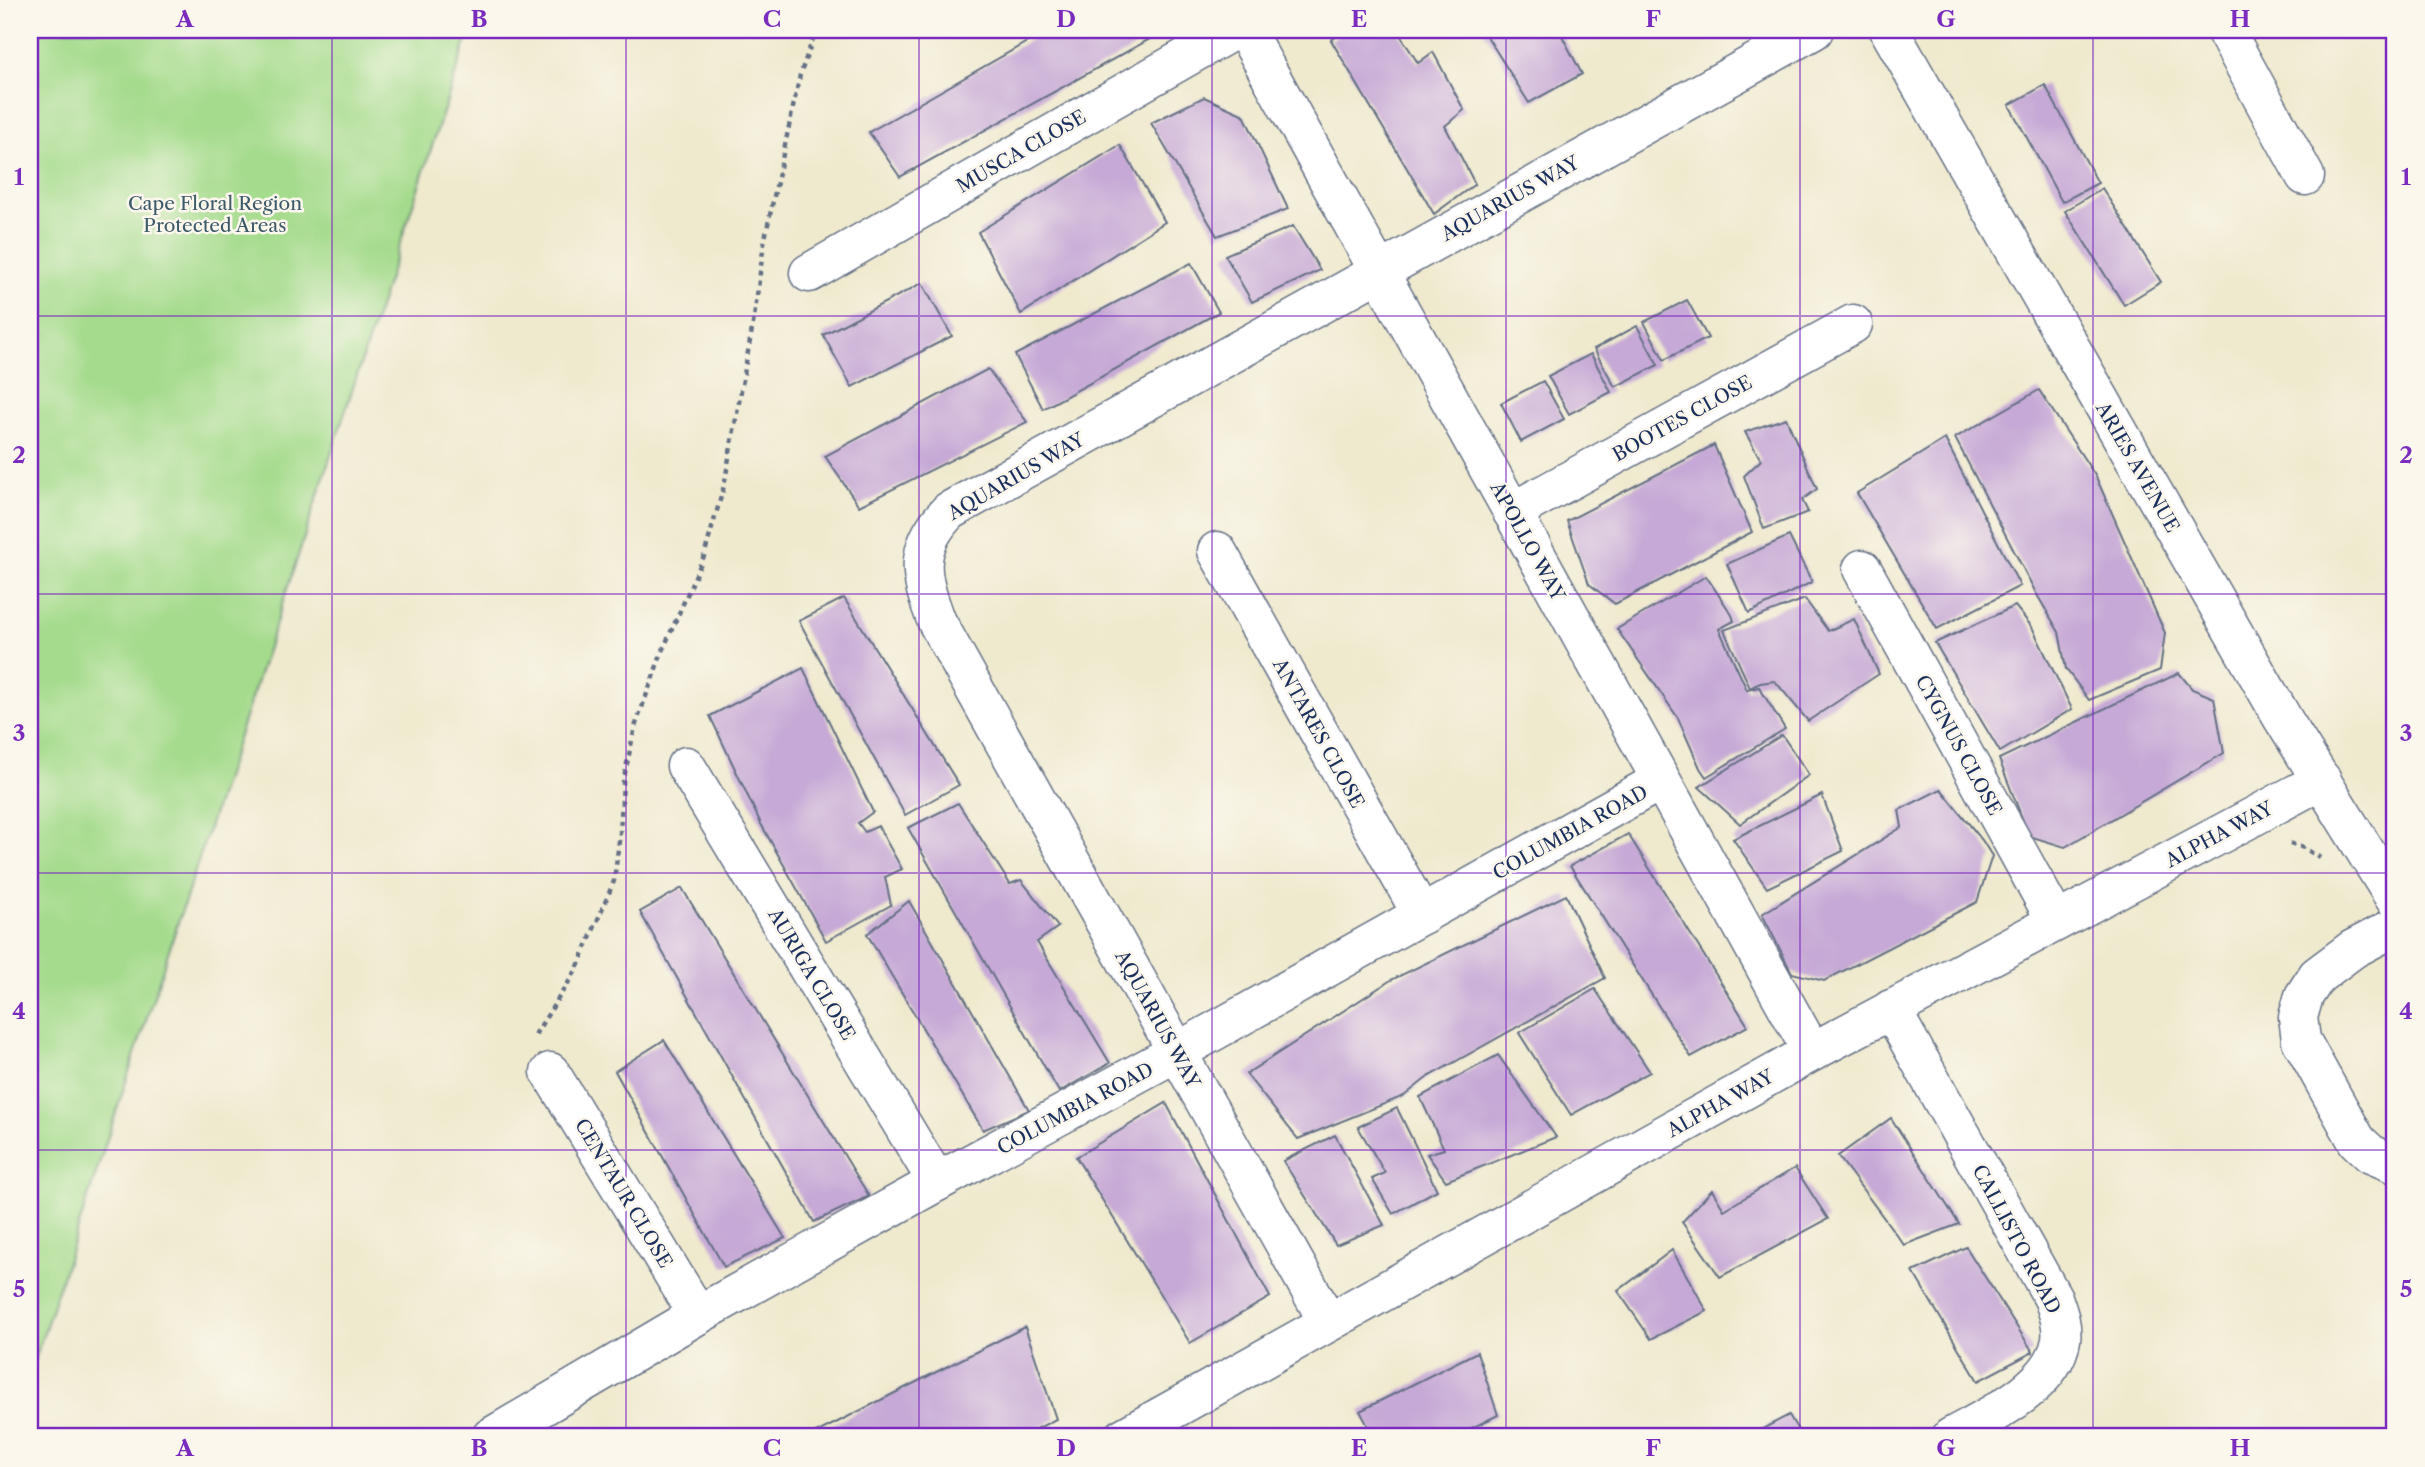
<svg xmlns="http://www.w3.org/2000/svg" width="2425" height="1467" font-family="'Libre Caslon Text',serif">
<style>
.green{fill:#a4db8c;stroke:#608575;stroke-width:2}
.building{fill:#c6a9d6}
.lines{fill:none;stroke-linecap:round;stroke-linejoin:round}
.minor-casing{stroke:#657085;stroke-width:41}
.path{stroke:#657085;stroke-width:4.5;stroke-dasharray:5 5;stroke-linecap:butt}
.minor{stroke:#fff;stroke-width:38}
.grid{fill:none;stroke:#7b2cbf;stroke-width:2;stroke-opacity:0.55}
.labels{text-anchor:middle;stroke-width:5;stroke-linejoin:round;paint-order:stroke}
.street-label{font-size:19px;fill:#1b2f5e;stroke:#fbf7ec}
.park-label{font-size:19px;fill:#3d5a6a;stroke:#fbf7ec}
.neatline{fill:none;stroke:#7b2cbf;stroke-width:2.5}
.grid-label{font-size:23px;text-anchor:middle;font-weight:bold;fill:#7b2cbf}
</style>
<rect width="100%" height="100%" fill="#fbf7ec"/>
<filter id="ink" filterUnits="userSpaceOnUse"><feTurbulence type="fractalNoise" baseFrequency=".0143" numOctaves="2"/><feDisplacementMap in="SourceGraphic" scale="14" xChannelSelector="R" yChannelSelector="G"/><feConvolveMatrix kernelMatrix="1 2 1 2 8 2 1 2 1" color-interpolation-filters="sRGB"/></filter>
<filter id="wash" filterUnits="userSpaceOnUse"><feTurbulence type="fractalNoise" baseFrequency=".00686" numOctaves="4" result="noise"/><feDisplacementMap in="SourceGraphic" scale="28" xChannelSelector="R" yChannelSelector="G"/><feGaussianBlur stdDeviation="1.57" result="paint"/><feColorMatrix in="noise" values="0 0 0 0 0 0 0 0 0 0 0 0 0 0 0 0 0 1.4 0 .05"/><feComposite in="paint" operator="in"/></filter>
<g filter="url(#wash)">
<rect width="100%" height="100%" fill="#efe9ce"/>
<path class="green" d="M30 30H470L30 1375Z"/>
<g id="blocks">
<g class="building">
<path d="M1048 30H1166L900 177 869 132Z"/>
<path d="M1347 30H1397L1418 63 1433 52 1464 110 1445 126 1475 184 1434 214 1331 40Z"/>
<path d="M1483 30H1559L1582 74 1529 103Z"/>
<path d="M2045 85 2098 183 2062 202 2009 105Z"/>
<path d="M1204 97 1244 115 1288 209 1217 236 1151 123Z"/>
<path d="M1120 145 1165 222 1021 314 978 232Z"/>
<path d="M2102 188 2161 282 2124 305 2065 211Z"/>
<path d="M1293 226 1320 270 1252 302 1225 255Z"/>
<path d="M1191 263 1219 312 1043 409 1015 355Z"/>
<path d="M922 283 952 336 852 387 823 335Z"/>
<path d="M1687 300 1708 338 1664 360 1644 322Z"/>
<path d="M1637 326 1658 365 1615 387 1594 349Z"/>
<path d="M1591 354 1611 392 1569 414 1548 376Z"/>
<path d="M988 369 1027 422 859 506 825 456Z"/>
<path d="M1543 381 1564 419 1521 442 1501 403Z"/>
<path d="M2039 390 2096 477 2165 633 2160 670 2089 700 2066 669 2059 632 2036 593 1955 438Z"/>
<path d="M1786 418 1817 489 1802 500 1808 512 1764 529 1744 476 1761 460 1745 432Z"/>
<path d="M1945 439 2020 586 1937 629 1857 493Z"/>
<path d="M1714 445 1752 532 1615 604 1589 584 1567 521Z"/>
<path d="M1789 536 1812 582 1749 613 1727 564Z"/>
<path d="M1706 576 1732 615 1734 621 1719 629 1747 690 1759 687 1785 729 1706 777 1700 768 1678 718 1617 629Z"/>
<path d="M844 598 959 785 905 815 799 621Z"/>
<path d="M1805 599 1828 631 1854 619 1879 674 1808 721 1775 681 1760 683 1750 688 1724 630Z"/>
<path d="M2015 606 2032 627 2072 709 2000 752 1935 643Z"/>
<path d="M803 668 873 812 858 823 865 832 878 826 902 869 885 877 891 905 826 941 761 824 710 716Z"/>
<path d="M2179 673 2192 689 2214 698 2224 753 2065 847 2029 836 1999 759Z"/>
<path d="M1782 735 1809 775 1740 824 1699 787Z"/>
<path d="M1941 789 1982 840 1992 856 1977 902 1824 981 1792 973 1762 914 1902 827 1899 810Z"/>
<path d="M1822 795 1843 851 1767 888 1733 839Z"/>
<path d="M958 803 1010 884 1021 880 1058 927 1037 942 1110 1063 1059 1092 908 828Z"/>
<path d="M1628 834 1748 1026 1691 1057 1570 866Z"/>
<path d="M682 888 869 1196 814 1222 640 912Z"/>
<path d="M1566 895 1605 978 1428 1077 1404 1096 1298 1139 1246 1074 1391 980Z"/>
<path d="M909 901 1029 1110 983 1130 867 934Z"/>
<path d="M1595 989 1650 1072 1571 1115 1519 1033Z"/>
<path d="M664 1040 785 1238 724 1267 615 1071Z"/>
<path d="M1498 1055 1556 1137 1446 1181 1427 1154 1444 1149 1420 1097Z"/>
<path d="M1166 1103 1270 1297 1190 1343 1076 1157Z"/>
<path d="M1397 1108 1437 1190 1393 1214 1372 1179 1385 1173 1358 1127Z"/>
<path d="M1891 1118 1959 1224 1904 1245 1838 1156Z"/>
<path d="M1335 1135 1384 1225 1336 1245 1283 1161Z"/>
<path d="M1795 1168 1828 1219 1720 1277 1682 1222 1712 1190 1724 1210Z"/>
<path d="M1966 1247 2033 1352 1978 1381 1913 1272Z"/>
<path d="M1672 1250 1707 1311 1651 1339 1618 1291Z"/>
<path d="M1025 1327 1056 1419 1021 1437H808Z"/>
<path d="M1477 1352 1498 1415 1454 1437H1374L1360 1411Z"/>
<path d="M1789 1415 1802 1437H1747Z"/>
</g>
</g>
</g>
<g filter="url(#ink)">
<use href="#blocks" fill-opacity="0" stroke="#657085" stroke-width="2"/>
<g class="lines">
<defs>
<g id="minor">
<path d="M1245 30 1812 1052"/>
<path d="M1889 30 2283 719 2395 899"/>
<path d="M2225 30 2305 176"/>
<path d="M809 273 1234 30"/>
<path d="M1512 512 1853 324"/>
<path d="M1217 551 1422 915"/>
<path d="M1862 569 2056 921"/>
<path d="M686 766 937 1182"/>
<path d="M2395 927 2353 949 2317 976 2304 996 2298 1017 2301 1040 2357 1141 2371 1154 2395 1164"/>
<path d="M1891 1009 2053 1298C2058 1312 2063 1325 2061 1340 2054 1387 1987 1417 1951 1437"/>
<path d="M550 1072 698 1315"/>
<path d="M1328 1322 937 622C919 577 913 548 949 511L1814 30"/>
<path d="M491 1437 698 1315 937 1182 1177 1052 1660 781"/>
<path d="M1124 1437 1812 1052 2322 780"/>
</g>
</defs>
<use href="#minor" class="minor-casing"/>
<g class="path">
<path d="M2290 843 2306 849 2320 858"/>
<path d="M536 1035V1033L577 969 614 881 620 833 623 782 635 727 662 652 704 556 724 486 754 318 764 243 800 75 816 30"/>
</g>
<use href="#minor" class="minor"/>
</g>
</g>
<path class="grid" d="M332 30V1437M626 30V1437M919 30V1437M1212 30V1437M1506 30V1437M1800 30V1437M2093 30V1437M30 316H2395M30 594H2395M30 873H2395M30 1150H2395"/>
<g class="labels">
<g class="street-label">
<text transform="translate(1021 151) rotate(-30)" y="7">MUSCA CLOSE</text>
<text transform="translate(1510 198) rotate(-29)" y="7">AQUARIUS WAY</text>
<text transform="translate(1682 418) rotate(-29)" y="7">BOOTES CLOSE</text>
<text transform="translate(2138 467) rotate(60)" y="7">ARIES AVENUE</text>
<text transform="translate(1016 476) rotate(-30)" y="7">AQUARIUS WAY</text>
<text transform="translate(1528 541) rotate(61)" y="7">APOLLO WAY</text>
<text transform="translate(1319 733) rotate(61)" y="7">ANTARES CLOSE</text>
<text transform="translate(1959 745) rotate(61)" y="7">CYGNUS CLOSE</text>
<text transform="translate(1570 832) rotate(-29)" y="7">COLUMBIA ROAD</text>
<text transform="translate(2219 834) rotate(-28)" y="7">ALPHA WAY</text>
<text transform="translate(812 974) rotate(59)" y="7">AURIGA CLOSE</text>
<text transform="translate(1158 1019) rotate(61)" y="7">AQUARIUS WAY</text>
<text transform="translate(1720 1103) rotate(-29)" y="7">ALPHA WAY</text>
<text transform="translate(1075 1108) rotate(-28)" y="7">COLUMBIA ROAD</text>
<text transform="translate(624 1193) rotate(59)" y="7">CENTAUR CLOSE</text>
<text transform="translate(2017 1239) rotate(62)" y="7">CALLISTO ROAD</text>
</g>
<g class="park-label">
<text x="215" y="210">Cape Floral Region<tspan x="215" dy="22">Protected Areas</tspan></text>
</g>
</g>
<rect width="2425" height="1467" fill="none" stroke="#fbf7ec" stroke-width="77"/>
<rect x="38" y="38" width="2348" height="1390" class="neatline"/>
<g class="grid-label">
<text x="185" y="27">A</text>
<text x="479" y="27">B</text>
<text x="772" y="27">C</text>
<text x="1066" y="27">D</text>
<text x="1359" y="27">E</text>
<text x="1653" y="27">F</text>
<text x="1946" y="27">G</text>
<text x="2240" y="27">H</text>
<text x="19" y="185">1</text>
<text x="2406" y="185">1</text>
<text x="19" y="463">2</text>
<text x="2406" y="463">2</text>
<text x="19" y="741">3</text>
<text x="2406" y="741">3</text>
<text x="19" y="1019">4</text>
<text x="2406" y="1019">4</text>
<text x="19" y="1297">5</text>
<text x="2406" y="1297">5</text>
<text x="185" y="1456">A</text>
<text x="479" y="1456">B</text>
<text x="772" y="1456">C</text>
<text x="1066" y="1456">D</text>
<text x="1359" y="1456">E</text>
<text x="1653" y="1456">F</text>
<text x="1946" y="1456">G</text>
<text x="2240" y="1456">H</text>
</g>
</svg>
